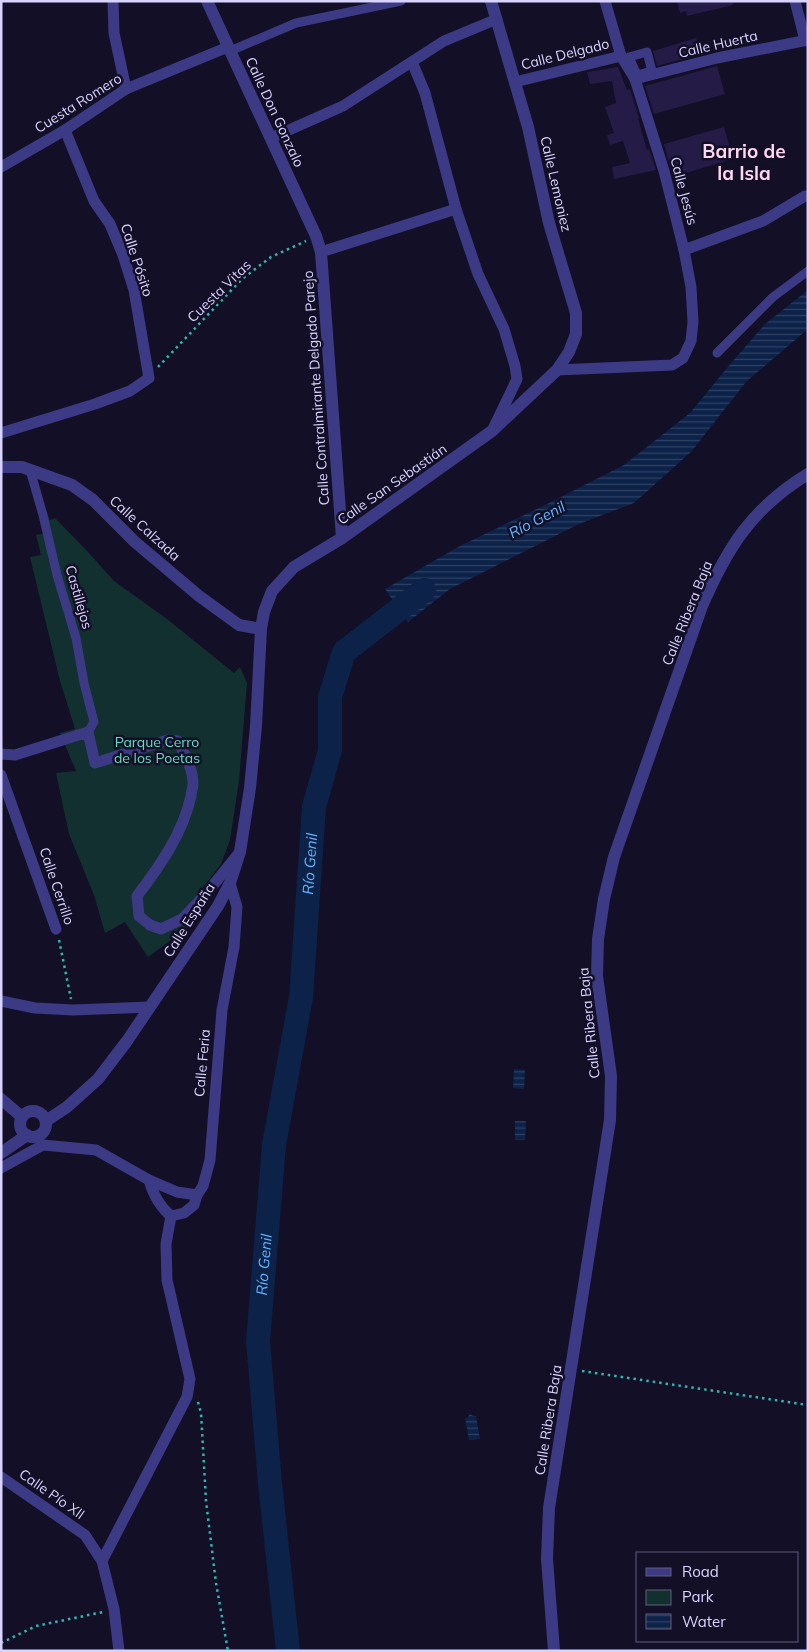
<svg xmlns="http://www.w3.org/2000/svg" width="809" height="1652" font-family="Mulish,sans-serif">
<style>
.green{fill:#12302f}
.water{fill:url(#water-rules)}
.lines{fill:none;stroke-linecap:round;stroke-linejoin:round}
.river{stroke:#0c2248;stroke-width:24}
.building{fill:#241b47}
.path{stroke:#2fb8b0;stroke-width:2.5;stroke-dasharray:2.5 4;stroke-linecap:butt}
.pedestrian{stroke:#3d3a85;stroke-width:9}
.minor{stroke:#3d3a85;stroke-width:11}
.tertiary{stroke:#3d3a85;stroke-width:12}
.labels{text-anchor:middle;stroke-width:5;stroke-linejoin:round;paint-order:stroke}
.street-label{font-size:14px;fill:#d9d4ff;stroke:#130f26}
.park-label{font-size:14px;fill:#5fe0c0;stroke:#130f26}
.water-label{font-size:15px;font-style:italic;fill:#62b6ff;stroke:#130f26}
.district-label{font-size:19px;font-weight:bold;fill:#ffd6f0;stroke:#130f26}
</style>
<defs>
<pattern id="water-rules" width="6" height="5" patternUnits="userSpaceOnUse" patternTransform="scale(1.25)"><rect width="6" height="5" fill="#0c2248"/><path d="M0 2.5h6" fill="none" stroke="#2f4163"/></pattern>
</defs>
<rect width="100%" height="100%" fill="#130f26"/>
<path class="green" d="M42 503 50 520 55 518 88 552 114 581 167 619 234 673 240 667 247 683 239 781 230 840 221 864 201 890 211 897 197 921 148 957 125 922 105 933 94 895 69 834 56 773 76 771 60 733 75 729 60 681 30 557 41 555 36 535 45 533Z"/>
<g class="water">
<path d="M808 290V329L746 382 691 452 634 503 579 524 450 589 408 622 385 589 458 547 549 503 624 465 690 413 732 362 765 324Z"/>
<path d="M514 1069 525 1070 524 1089 513 1088Z"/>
<path d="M515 1121H526L525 1140H515Z"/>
<path d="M470 1414 473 1416H476L480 1439 469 1440 465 1418 468 1417Z"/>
</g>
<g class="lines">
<path class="river" id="s1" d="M288 1651 270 1483 258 1341 274 1145 301 997 314 807 330 750V697L344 652 424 590"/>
</g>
<g class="building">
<path d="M677 1H733V5L687 16 686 11 680 13Z"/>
<path d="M696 38 701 54 657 66 653 51Z"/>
<path d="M717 66 725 94 654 114 645 86Z"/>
<path d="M618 67 627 90 630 89 639 118H638L643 136 647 150 649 149 656 170 614 179 612 167 630 163 623 141 610 145 607 135 614 133 605 107 616 103 612 81 590 84 587 72Z"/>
<path d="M724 127 730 148 736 149 739 157 673 177 664 144Z"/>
</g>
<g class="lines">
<g class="path">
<path d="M158 367 242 279 271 257 306 241"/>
<path d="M59 940 71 999"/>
<path d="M582 1371 808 1405"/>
<path d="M198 1402 201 1413 206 1501 216 1583 228 1651"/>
<path d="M1 1643 36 1626 103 1612"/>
</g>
<g class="pedestrian">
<path d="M230 51 296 23 401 1"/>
<path d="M647 52 652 71 637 75 629 57Z"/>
<path d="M717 353 773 297 808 271"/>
<path d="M30 470 43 515 57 575 76 638 84 683 94 722 88 732"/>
</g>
<g class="minor">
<path d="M113 1 114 33 126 89"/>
<path d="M795 1 805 40"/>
<path d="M412 62 425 93 456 209 478 274 504 329 515 366 517 379 494 427"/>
<path d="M635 79 717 58 808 40"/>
<path d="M515 82 621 56"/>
<path d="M271 138 343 106 444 41 497 19"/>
<path d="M1 167 65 130 126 89 228 47"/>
<path d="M684 250 763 221 805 196"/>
<path d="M321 252 456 209"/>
<path d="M557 370 672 365 683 358 691 341 693 322 691 287 684 250 664 171 635 79 621 56 605 1"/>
<path d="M1 433 95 404 130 391 149 378 134 290 123 255 110 224 94 201 65 130"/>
<path d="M1 754 15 755 88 732 95 763 168 740 178 741C185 755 193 769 193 784 193 788 191 792 191 796 183 833 160 866 137 896L139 916 150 925 161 929 182 919 206 894 239 853"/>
<path d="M1 775 56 929"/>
<path d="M1 1001 35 1008 73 1010 150 1007"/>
<path d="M1 1168 43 1145 96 1150 149 1180 177 1192 197 1195"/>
<path d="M149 1180C153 1194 160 1207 171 1216"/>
<path d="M171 1216 184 1213 194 1205 197 1195 203 1186 210 1160 222 1010 234 947 237 907 230 883"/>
<path d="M1 1477 85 1535 102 1561 114 1609 119 1651"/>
<path d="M102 1561 187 1397 190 1379 167 1280 166 1244 171 1216"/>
</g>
<g class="tertiary">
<path d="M207 1 316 236 321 252 342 538"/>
<path d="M1 467H22L72 485 93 500 135 542 199 596 239 625 261 629"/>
<path d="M1 1099 22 1117"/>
<circle cx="33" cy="1124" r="13"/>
<path d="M46 1121 67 1107 98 1079 127 1041 218 906 230 883 240 852 250 788 256 726 261 629 264 612 272 591 294 567 342 538 492 431 557 370 569 352 576 334V313L549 223 528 127 491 1"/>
<path d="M1 1153 27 1135"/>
<path d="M554 1651 547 1559 549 1508 610 1120 611 1076 597 976 598 939 604 899 614 857 702 606C727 548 752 508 808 474"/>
</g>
</g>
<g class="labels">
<g class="street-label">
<text transform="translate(718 44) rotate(-13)" y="5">Calle Huerta</text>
<text transform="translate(565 54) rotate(-14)" y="5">Calle Delgado</text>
<text transform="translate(78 103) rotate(-32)" y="5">Cuesta Romero</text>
<text transform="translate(275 112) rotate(65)" y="5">Calle Don Gonzalo</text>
<text transform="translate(556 184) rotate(77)" y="5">Calle Lemoniez</text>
<text transform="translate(684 191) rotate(75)" y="5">Calle Jesús</text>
<text transform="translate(137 260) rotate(72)" y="5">Calle Pósito</text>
<text transform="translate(219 291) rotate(-44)" y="5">Cuesta Vitas</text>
<text transform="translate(316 388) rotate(-94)" y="5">Calle Contralmirante Delgado Parejo</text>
<text transform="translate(392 484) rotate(-35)" y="5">Calle San Sebastián</text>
<text transform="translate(145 528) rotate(42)" y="5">Calle Calzada</text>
<text transform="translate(79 597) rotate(74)" y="5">Castillejos</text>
<text transform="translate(687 613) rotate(-68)" y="5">Calle Ribera Baja</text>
<text transform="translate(57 886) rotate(71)" y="5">Calle Cerrillo</text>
<text transform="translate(189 920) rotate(-58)" y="5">Calle España</text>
<text transform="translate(589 1023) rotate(-96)" y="5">Calle Ribera Baja</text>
<text transform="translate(202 1063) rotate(-85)" y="5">Calle Feria</text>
<text transform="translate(548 1420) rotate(-81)" y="5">Calle Ribera Baja</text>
<text transform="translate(52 1494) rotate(35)" y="5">Calle Pío XII</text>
</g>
<g class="park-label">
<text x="157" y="747">Parque Cerro<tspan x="157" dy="16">de los Poetas</tspan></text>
</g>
<g class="water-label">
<text transform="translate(537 520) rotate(-28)" y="5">Río Genil</text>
<text dy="5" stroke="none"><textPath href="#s1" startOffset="792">Río Genil</textPath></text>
<text dy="5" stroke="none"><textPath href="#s1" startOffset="388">Río Genil</textPath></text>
</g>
<g class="district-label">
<text x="744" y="158">Barrio de<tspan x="744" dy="22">la Isla</tspan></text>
</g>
</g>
<rect width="809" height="1652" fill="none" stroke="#d9d4ff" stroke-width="5"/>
<rect x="636" y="1552" width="162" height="90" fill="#130f26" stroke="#625e7d"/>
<rect x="646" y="1568" width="25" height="8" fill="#3d3a85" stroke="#625e7d"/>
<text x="682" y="1577" font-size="15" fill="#d9d4ff">Road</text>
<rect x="646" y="1590" width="25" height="15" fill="#12302f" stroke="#625e7d"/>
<text x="682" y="1602" font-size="15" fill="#d9d4ff">Park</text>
<rect x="646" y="1614" width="25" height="15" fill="url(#water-rules)" stroke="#625e7d"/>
<text x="682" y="1627" font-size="15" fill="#d9d4ff">Water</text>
</svg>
